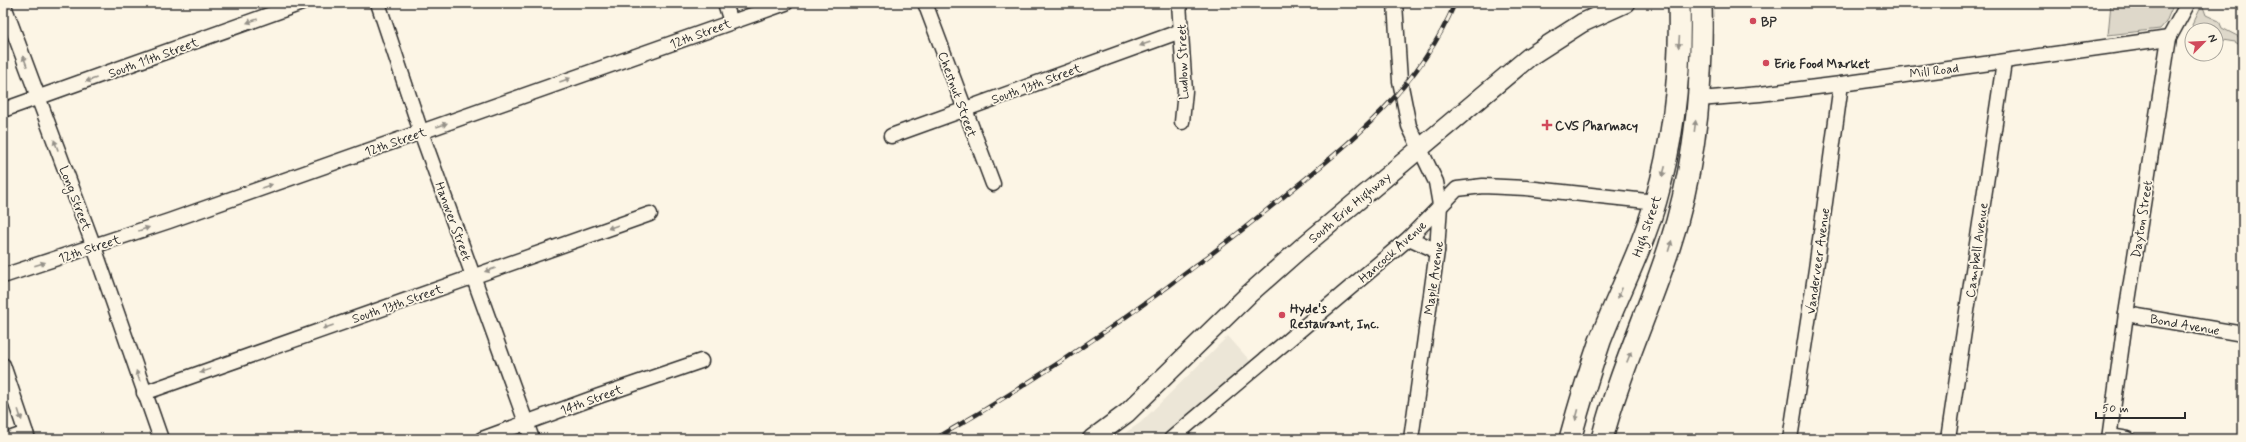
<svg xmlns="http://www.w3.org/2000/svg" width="2246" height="442" font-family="Mynerve,sans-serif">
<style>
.built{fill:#ece6d7}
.green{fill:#ded8ca;stroke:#84827a}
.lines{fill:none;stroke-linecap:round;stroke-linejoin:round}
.minor-casing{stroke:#2b2b2b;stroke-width:17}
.major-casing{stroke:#2b2b2b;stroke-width:21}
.highway-casing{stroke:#2b2b2b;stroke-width:24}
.minor{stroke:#fcf5e5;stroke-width:14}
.major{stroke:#fcf5e5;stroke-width:18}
.highway{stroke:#fcf5e5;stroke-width:21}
.rail-casing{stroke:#2b2b2b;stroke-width:4.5}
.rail{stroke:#fcf5e5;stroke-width:3;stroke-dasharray:9;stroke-linecap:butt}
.oneway{fill:#949088}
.poi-dot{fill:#d1495b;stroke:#fcf5e5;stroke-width:1.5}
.labels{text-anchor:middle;stroke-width:3.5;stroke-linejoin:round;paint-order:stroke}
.poi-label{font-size:13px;font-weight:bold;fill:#2b2b2b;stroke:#fcf5e5;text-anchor:start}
.street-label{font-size:13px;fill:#2b2b2b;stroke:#fcf5e5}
</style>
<rect width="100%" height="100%" fill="#fcf5e5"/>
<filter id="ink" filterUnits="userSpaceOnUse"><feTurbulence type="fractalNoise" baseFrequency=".025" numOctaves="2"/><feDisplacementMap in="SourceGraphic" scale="8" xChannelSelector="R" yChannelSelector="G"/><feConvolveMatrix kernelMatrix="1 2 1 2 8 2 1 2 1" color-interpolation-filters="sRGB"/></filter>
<g filter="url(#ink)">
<path class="built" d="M1228 336 1251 362 1157 439H1116L1140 423Z"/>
<g class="green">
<path d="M2111 3H2174L2166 22 2160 29 2108 35Z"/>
<path d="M2202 4 2206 15 2219 21 2222 28 2243 39V47L2235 42 2216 39V30H2195L2192 25Z"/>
</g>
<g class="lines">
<defs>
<g id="minor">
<path d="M3 3 94 247 161 439"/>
<path d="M378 3 421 132 532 439"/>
<path d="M725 3 731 22"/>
<path d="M925 3 993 184"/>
<path d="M1179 3 1185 91 1182 122"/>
<path d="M1395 3 1400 81 1409 126 1436 182 1440 205 1437 251 1411 439"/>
<path d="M1699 99 1760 94 1841 84 2169 38"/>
<path d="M3 110 302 3"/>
<path d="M891 136 1181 31"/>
<path d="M1409 238 1437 251"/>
<path d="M3 276 169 221 786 3"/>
<path d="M2126 314 2243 334"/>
<path d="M3 365 28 439"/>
<path d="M144 393 650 214"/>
<path d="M2110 436 2128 439"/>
<path d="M9 439 26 433"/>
<path d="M482 439 599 396 701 361"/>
<path d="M1171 439 1409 238 1457 189 1483 186 1526 188 1656 202"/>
<path d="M1790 439 1816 269 1841 84"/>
<path d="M1948 439 2004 62"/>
<path d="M2109 439 2126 314 2169 38 2188 3"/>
</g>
<path id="major" d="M1092 439 1127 413 1249 294 1300 249 1529 57 1582 23 1626 3"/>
<g id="highway">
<path d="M1570 439C1579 406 1589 373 1600 341 1618 294 1642 249 1656 200 1674 137 1681 69 1679 3"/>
<path d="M1602 439C1619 374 1648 312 1669 248 1695 170 1703 85 1701 3"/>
</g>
</defs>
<use href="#minor" class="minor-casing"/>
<use href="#major" class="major-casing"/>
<use href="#highway" class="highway-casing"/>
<use href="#minor" class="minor"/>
<use href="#major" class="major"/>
<use href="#highway" class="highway"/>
<defs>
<path id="rail" d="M935 439C1052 372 1162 295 1267 210 1340 151 1418 93 1455 3"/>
</defs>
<use href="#rail" class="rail-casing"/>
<use href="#rail" class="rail"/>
</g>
<defs><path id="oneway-solid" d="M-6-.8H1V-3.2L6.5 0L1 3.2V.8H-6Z"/></defs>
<g class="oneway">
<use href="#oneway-solid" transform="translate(252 21) rotate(160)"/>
<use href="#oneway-solid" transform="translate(1679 42) rotate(94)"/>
<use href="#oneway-solid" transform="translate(1145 44) rotate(160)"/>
<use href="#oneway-solid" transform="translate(25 61) rotate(-110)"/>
<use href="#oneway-solid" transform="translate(91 80) rotate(161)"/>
<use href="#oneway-solid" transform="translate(565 80) rotate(-20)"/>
<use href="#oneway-solid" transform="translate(442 125) rotate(-20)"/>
<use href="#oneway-solid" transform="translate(1695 126) rotate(-83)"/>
<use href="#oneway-solid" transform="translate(56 145) rotate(-111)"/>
<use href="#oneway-solid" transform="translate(1664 171) rotate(105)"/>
<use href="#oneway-solid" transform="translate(267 186) rotate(-19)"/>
<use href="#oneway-solid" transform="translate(613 227) rotate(161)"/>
<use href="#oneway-solid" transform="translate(144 229) rotate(-19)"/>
<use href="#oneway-solid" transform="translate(1670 246) rotate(-73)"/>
<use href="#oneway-solid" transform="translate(40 264) rotate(-18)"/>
<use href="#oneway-solid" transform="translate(490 270) rotate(161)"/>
<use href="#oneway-solid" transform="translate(1620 293) rotate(113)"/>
<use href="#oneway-solid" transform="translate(328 327) rotate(161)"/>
<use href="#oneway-solid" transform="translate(1629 357) rotate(-68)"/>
<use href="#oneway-solid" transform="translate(205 371) rotate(160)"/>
<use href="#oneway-solid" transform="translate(138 376) rotate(-109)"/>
<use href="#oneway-solid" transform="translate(20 415) rotate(72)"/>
<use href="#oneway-solid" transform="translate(1577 415) rotate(105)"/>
</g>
</g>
<g class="poi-dot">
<circle cx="1753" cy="21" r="4"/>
<circle cx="1766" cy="63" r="4"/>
<path d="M1545 119h4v4h4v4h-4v4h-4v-4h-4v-4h4z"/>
<circle cx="1282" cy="315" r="4"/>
</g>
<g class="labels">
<g class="poi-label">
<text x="1761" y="26">BP</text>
<text x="1774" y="68">Erie Food Market</text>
<text x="1555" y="130">CVS Pharmacy</text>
<text x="1290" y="313">Hyde's<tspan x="1290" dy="15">Restaurant, Inc.</tspan></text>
</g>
<g class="street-label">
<text transform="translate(700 33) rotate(-20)" y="5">12th Street</text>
<text transform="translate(153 57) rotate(-20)" y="5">South 11th Street</text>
<text transform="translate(1182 62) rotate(-92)" y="5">Ludlow Street</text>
<text transform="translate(1934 70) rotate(-7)" y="5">Mill Road</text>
<text transform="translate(1036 83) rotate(-20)" y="5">South 13th Street</text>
<text transform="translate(958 94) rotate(70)" y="5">Chestnut Street</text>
<text transform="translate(395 141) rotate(-19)" y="5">12th Street</text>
<text transform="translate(76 198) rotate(69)" y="5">Long Street</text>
<text transform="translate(1349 207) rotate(-40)" y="5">South Erie Highway</text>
<text transform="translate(2141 219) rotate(-81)" y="5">Dayton Street</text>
<text transform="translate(454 221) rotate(70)" y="5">Hanover Street</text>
<text transform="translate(1646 226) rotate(-71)" y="5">High Street</text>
<text transform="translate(89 248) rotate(-18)" y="5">12th Street</text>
<text transform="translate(1976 250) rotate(-82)" y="5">Campbell Avenue</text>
<text transform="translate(1392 251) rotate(-42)" y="5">Hancock Avenue</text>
<text transform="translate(1817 261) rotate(-82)" y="5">Vanderveer Avenue</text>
<text transform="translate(1433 278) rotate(-82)" y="5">Maple Avenue</text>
<text transform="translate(397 303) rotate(-19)" y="5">South 13th Street</text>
<text transform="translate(2185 324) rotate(10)" y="5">Bond Avenue</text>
<text transform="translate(591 399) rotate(-20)" y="5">14th Street</text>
</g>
</g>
<rect width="2246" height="442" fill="none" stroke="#fcf5e5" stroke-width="16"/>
<rect x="8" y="8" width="2230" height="426" fill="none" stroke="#2b2b2b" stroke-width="1.5" filter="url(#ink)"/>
<g transform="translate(2204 42) rotate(66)"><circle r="19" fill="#fcf5e5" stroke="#a8a49b"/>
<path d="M0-3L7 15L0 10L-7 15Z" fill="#d1495b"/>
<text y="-6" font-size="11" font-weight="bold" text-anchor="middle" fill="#2b2b2b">N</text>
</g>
<path d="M2096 412v6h89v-6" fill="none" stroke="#2b2b2b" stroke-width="2"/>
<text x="2102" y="412" font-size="12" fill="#2b2b2b" stroke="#fcf5e5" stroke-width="3" paint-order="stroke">50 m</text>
</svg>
